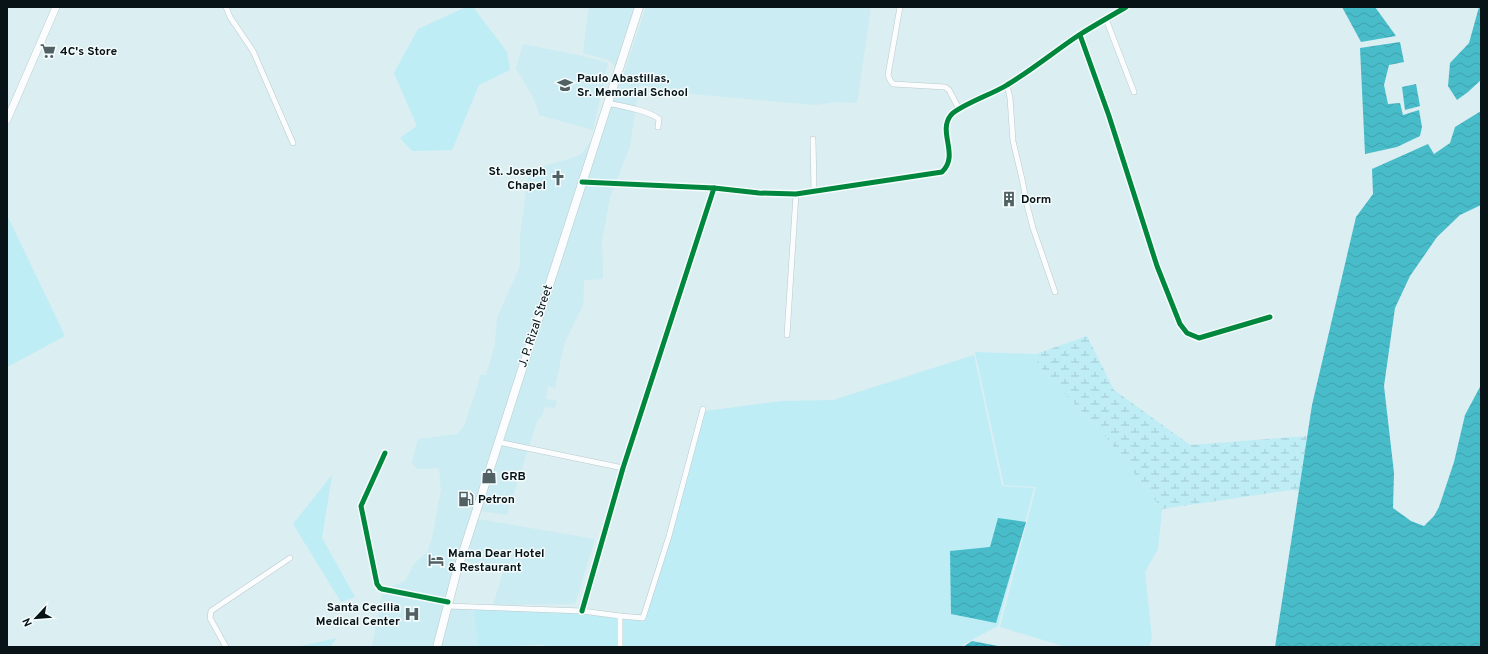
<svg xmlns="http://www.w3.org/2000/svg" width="1488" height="654" font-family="Overpass,sans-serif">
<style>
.built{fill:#caecf2}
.green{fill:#beedf6}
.wetland{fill:url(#wetland-marsh)}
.water{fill:url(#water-waves)}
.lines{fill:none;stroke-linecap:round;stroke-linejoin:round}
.street-casing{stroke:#bbc9cc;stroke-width:6}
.secondary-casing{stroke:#bbc9cc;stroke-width:8}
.primary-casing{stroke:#bbc9cc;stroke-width:9}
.street{stroke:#fafcfd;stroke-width:5}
.secondary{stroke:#fafcfd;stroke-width:7}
.primary{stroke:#fafcfd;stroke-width:8}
.cycleway-casing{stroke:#f5fcfd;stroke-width:8}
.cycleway{stroke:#00873e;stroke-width:5}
.labels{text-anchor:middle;stroke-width:3;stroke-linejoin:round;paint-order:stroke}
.poi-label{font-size:12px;font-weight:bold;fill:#071316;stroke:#f5fcfd;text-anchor:start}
.street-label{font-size:12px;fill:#071316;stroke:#f5fcfd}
</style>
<defs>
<pattern id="wetland-marsh" width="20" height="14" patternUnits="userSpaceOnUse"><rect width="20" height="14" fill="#beedf6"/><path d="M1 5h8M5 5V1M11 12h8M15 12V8" fill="none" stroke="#a2cad2"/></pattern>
<pattern id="water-waves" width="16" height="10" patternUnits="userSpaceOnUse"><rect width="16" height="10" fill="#49bcca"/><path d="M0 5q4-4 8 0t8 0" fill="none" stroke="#3ea1ad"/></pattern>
</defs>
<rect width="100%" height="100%" fill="#dbeef1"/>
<g class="built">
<path d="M589 7H639L618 69 609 60 583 53Z"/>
<path d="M646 7H871L857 103 836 102 815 105 692 94 639 85 630 146 610 197 602 241 603 279 584 280 583 305 564 344 555 388 548 386 546 399 557 401 555 408 544 407 543 414 537 421 507 515 480 511 446 607 474 605 478 646 372 647 383 590 405 581 415 563 427 552 432 539 441 490 439 468 423 469 416 468 412 463 418 439 458 434 464 426 478 385 480 375H486L491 359 495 343 497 318 520 266V237L529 170 569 159 582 154 590 142H595L616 78 622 79Z"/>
<path d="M523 44 582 56 608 63 593 130 539 115 535 101 516 68Z"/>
<path d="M477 519 595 539 575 604 493 605 505 566 466 562Z"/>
</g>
<g class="green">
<path d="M466 7H473L507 52 510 70 479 85 452 150 412 151 400 138 417 126 394 73 418 29Z"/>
<path d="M7 215 65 336 7 367Z"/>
<path d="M975 352 1036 354 1038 365 1106 437 1162 509 1158 549 1145 572 1152 638 1149 647H1066L1000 627 1036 487 1004 485Z"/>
<path d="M974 355 1002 486 1034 488 998 626 962 645 961 647H623V616L646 618 705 411 782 401 833 400Z"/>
<path d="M332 475 322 538 355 597 341 602 293 524Z"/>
<path d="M474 607 582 611 620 616V647H545L544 645 478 647Z"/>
<path d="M337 638 330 647H296Z"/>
</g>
<path class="wetland" d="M1087 336 1114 390 1190 445 1307 436 1299 491 1291 490 1162 509 1106 437 1038 365 1036 354Z"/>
<g class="water">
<path d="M1342 7H1375L1396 36 1361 42Z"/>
<path d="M1479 7H1481V80L1468 92 1457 100 1448 86 1450 63 1469 43Z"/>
<path d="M1400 42 1404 62 1389 65 1384 85 1388 104 1400 103 1403 115 1419 110 1422 127 1420 136 1397 147 1365 154 1360 48Z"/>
<path d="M1416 84 1420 106 1405 110 1402 87Z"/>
<path d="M1481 111V205L1460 215 1437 237 1410 276 1395 308 1384 386 1394 473 1393 508 1411 521 1424 526 1434 516 1439 507 1454 462 1465 415 1481 385V647H1275L1312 405 1356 217 1373 194 1372 169 1428 144 1434 154 1450 143 1455 127Z"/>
<path d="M998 518 1026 522 996 623 951 614 950 551 990 547Z"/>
<path d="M972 641 998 646 1000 647H963Z"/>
</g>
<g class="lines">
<defs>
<g id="street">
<path d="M226 7 230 17 253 51 293 143"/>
<path d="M900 7 888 75 890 80 893 84 945 87 949 90 959 109"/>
<path d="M1106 19 1134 92"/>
<path d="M1080 35 1109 116 1157 266 1180 324 1187 333 1199 338 1270 317"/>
<path d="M1007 85 1010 98 1013 141 1022 179 1027 205 1033 228 1055 292"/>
<path d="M607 103C621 106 648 110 659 119L658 127"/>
<path d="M813 139 814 192"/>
<path d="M714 188 759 193 796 194 942 172C960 155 937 132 951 115 960 105 993 94 1007 85 1032 70 1055 51 1079 35 1095 25 1111 16 1126 7"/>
<path d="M787 335 796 194"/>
<path d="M498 442 623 468"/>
<path d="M385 453 361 506 377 584 380 588 382 589 448 602"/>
<path d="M447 606 582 611 620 616 643 618 669 536 703 409"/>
<path d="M582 611 623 468 714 188 582 182"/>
<path d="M226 647 210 618 211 611 290 558"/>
<path d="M620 647V616"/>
</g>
<path id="secondary" d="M7 120 56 7"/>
<path id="primary" d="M437 647 456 574 639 7"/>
</defs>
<use href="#street" class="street-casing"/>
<use href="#secondary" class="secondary-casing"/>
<use href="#primary" class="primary-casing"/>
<use href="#street" class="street"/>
<use href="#secondary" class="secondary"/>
<use href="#primary" class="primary"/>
<defs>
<g id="cycleway">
<path d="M1080 35 1109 116 1157 266 1180 324 1187 333 1199 338 1270 317"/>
<path d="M714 188 759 193 796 194 942 172C960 155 937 132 951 115 960 105 993 94 1007 85 1032 70 1055 51 1079 35 1095 25 1111 16 1126 7"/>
<path d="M385 453 361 506 377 584 380 588 382 589 448 602"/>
<path d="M582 611 623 468 714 188 582 182"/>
</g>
</defs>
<use href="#cycleway" class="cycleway-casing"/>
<use href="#cycleway" class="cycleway"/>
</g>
<defs>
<symbol id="supermarket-bare" viewBox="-9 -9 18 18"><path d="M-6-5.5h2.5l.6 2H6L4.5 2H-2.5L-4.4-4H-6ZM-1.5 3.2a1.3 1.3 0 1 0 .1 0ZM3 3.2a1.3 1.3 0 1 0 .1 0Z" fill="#516063" stroke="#f5fcfd" stroke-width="2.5" paint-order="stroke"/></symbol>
<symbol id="school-bare" viewBox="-9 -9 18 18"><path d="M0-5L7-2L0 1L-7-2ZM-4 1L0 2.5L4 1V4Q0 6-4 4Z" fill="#516063" stroke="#f5fcfd" stroke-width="2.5" paint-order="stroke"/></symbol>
<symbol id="church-bare" viewBox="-9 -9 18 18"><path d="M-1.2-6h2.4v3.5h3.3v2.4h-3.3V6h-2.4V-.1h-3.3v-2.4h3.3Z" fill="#516063" stroke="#f5fcfd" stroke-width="2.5" paint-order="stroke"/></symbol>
<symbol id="building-bare" viewBox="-9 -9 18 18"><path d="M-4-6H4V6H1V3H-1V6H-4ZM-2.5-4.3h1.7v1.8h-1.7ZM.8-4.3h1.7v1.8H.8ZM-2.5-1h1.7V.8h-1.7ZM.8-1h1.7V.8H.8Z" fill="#516063" stroke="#f5fcfd" stroke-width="2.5" paint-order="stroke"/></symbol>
<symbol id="shop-bare" viewBox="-9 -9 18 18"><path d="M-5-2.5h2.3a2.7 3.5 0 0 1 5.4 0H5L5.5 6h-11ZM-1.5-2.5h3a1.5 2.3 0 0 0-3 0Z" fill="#516063" stroke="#f5fcfd" stroke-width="2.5" paint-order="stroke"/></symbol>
<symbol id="fuel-bare" viewBox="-9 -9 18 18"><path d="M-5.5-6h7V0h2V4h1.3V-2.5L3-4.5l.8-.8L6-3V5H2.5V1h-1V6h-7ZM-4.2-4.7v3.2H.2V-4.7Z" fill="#516063" stroke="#f5fcfd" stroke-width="2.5" paint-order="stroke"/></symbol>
<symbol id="hotel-bare" viewBox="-9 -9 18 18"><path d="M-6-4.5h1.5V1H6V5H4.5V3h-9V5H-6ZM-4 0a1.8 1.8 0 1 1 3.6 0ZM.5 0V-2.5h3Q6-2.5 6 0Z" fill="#516063" stroke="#f5fcfd" stroke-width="2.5" paint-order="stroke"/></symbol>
<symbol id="hospital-bare" viewBox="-9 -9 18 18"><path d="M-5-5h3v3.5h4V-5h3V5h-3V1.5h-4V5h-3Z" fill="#516063" stroke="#f5fcfd" stroke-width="2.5" paint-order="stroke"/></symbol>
</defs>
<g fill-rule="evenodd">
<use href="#supermarket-bare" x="37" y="40" width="22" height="22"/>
<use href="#school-bare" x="554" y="74" width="22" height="22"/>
<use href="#church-bare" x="547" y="167" width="22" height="22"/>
<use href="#building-bare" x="998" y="188" width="22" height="22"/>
<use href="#shop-bare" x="478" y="465" width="22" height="22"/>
<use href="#fuel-bare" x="455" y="488" width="22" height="22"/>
<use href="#hotel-bare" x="425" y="549" width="22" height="22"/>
<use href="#hospital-bare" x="401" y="603" width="22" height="22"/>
</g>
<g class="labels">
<g class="poi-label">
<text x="60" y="55">4C's Store</text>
<text x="577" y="82">Paulo Abastillas,<tspan x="577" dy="14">Sr. Memorial School</tspan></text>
<text x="546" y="175" text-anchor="end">St. Joseph<tspan x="546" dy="14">Chapel</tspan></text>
<text x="1021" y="203">Dorm</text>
<text x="501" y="480">GRB</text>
<text x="478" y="503">Petron</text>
<text x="448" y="557">Mama Dear Hotel<tspan x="448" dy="14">&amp; Restaurant</tspan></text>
<text x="400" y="611" text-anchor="end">Santa Cecilia<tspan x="400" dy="14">Medical Center</tspan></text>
</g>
<g class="street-label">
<text transform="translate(535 326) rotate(-72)" y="4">J. P. Rizal Street</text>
</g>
</g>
<rect width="1488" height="654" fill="none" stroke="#071316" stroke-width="16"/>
<g transform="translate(36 618) rotate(244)" stroke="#f5fcfd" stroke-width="3" paint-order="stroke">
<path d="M0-3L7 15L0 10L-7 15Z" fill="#071316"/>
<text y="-6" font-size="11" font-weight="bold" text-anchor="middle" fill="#071316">N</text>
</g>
</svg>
